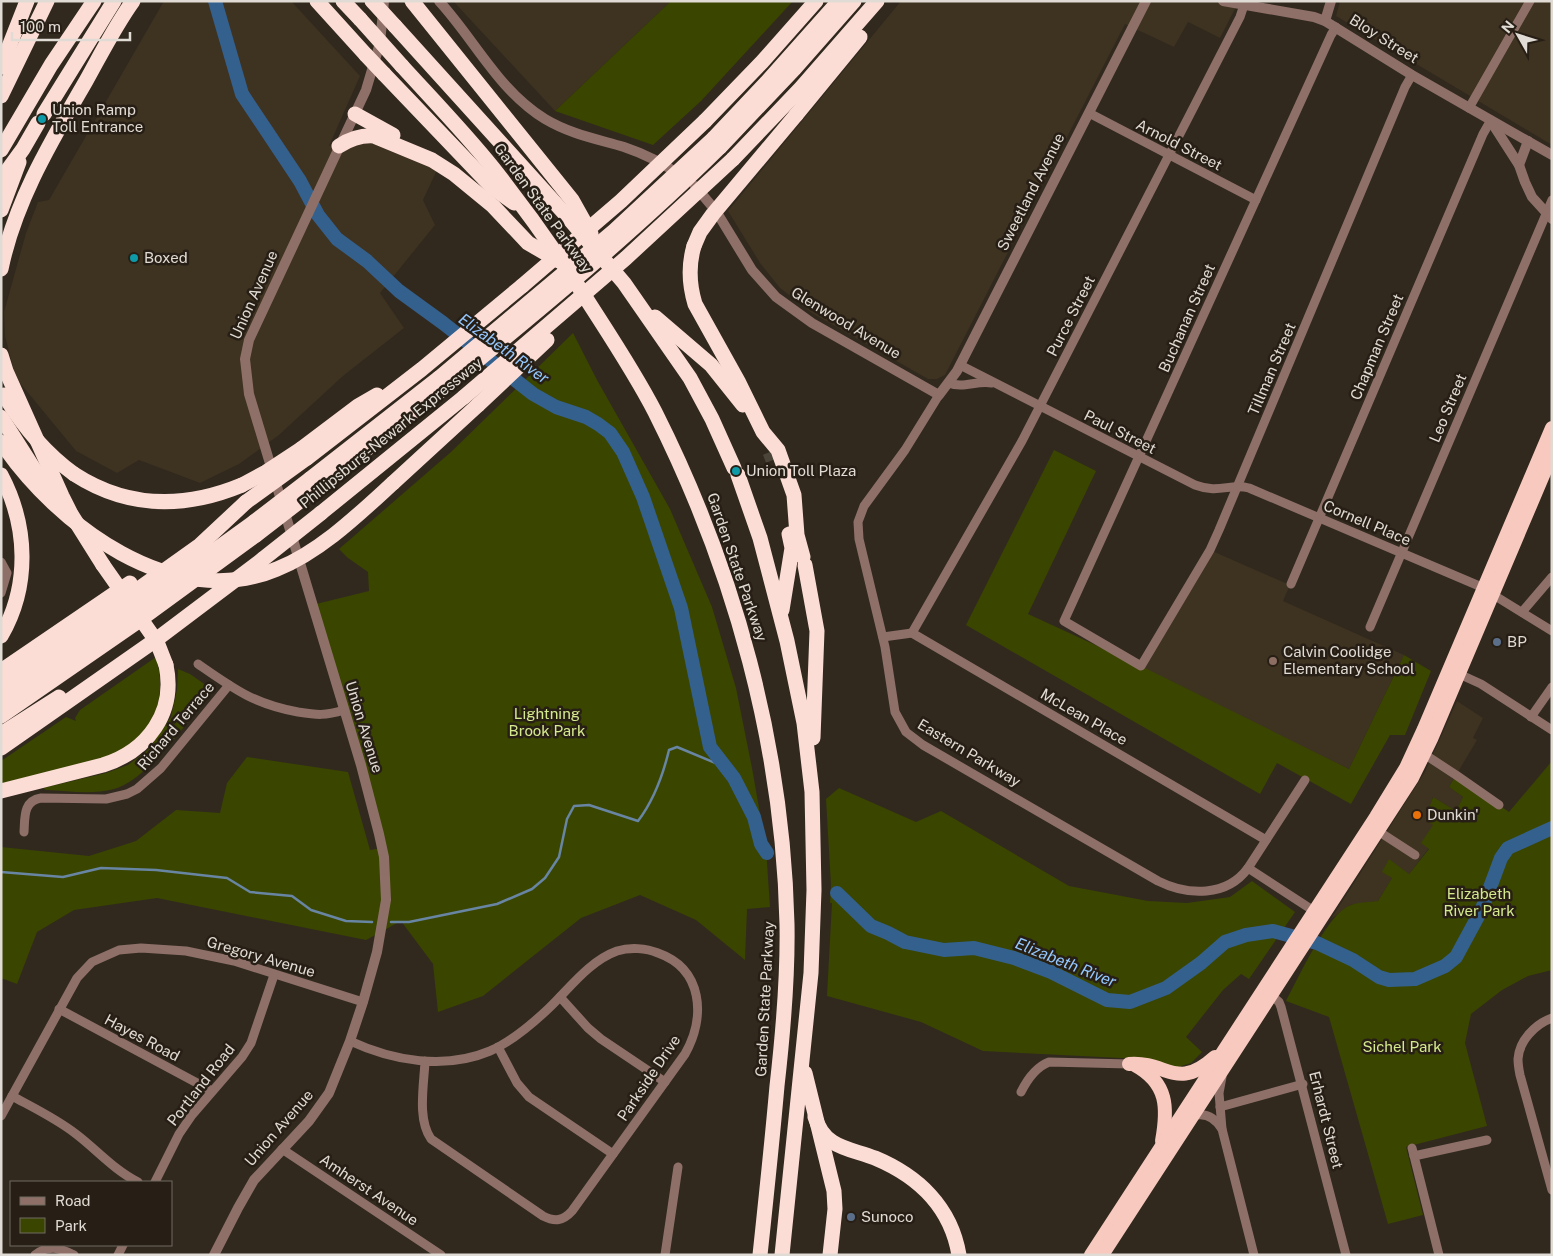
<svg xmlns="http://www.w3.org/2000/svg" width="1553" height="1256" font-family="'Public Sans',sans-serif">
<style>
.built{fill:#3e3221}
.green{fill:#3a4500}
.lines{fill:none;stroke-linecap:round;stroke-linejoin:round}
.stream{stroke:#6885a3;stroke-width:2.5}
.river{stroke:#34608e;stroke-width:14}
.motorway-tunnel{stroke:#4b4439;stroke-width:15;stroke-dasharray:15 8;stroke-linecap:butt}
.minor{stroke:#8e7069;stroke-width:9}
.tertiary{stroke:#8e7069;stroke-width:10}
.trunk{stroke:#f8c9be;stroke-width:14}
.motorway{stroke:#fcddd6;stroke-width:15}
.motorway-bridge{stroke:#fcddd6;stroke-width:15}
.culture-dot{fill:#0f9aa8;stroke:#271f15;stroke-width:2}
.service-dot{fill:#5c6f8a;stroke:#271f15;stroke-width:2}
.education-dot{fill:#8d6e63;stroke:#271f15;stroke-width:2}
.food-dot{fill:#e8710a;stroke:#271f15;stroke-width:2}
.labels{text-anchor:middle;stroke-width:5;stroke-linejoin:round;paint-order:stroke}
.street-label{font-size:15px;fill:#e0dbd4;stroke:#271f15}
.poi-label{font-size:15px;fill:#e0dbd4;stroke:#271f15;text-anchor:start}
.park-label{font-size:15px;fill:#d5e98d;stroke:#271f15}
.water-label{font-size:16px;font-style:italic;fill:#94c8ff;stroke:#271f15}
</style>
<rect width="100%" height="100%" fill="#31291e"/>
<g class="built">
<path d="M164 1 292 2 360 76 329 146 375 141 437 170 423 200 435 225 380 293 404 328 343 376 279 435 239 464 200 483 139 460 117 473 76 451 20 383 14 371 5 336 4 312 26 233 38 202 49 200Z"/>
<path d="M453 1H671L555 111Z"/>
<path d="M901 1H1239L1220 38 1188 22 1174 47 1125 24 945 375 937 379H928L812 313 780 288 760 263 728 211Z"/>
<path d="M1340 1H1552V145L1336 16Z"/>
<path d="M1210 550 1290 585 1283 601 1404 655 1349 769 1147 672 1141 666Z"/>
<path d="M1457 701 1483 718 1473 738 1477 740 1449 787 1463 797 1456 811 1432 797 1433 825 1429 848 1409 874 1392 878 1378 901 1350 905 1331 919 1425 772Z"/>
</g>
<g class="green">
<path d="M671 1H793L701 101 653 145 555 111Z"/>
<path d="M573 333 597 380 670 509 712 607 736 688 752 768 766 848 770 907 747 909 745 960 696 920 640 895 581 918 483 996 438 1012 433 964 401 921 366 940 157 898 74 910 37 932 17 984 1 978V847L89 856 136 841 176 810 220 813 227 783 247 757 348 772 370 850 382 848 312 605 369 591 368 572 348 558 339 549 451 452Z"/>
<path d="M1054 450 1096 471 1028 614 1141 666 1349 769 1404 655 1431 671 1405 735H1390L1351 804 1277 763 1260 794 966 625Z"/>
<path d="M156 657C168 699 154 732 116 754 107 759 94 761 83 764 56 771 29 778 1 786V761L66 717 76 721 75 718 80 710Z"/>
<path d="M178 669 190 674 213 690C190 718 148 780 114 789 92 795 68 791 46 790L43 788 106 773 128 765 148 750 171 717 177 690Z"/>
<path d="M1552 761V970L1528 976 1502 990 1471 1014 1465 1043 1487 1126 1406 1147 1423 1215 1388 1224 1329 1017 1286 1001C1298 979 1328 912 1351 905 1359 902 1370 902 1378 901L1392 878 1382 872 1389 859 1409 874 1429 849 1421 843 1433 825 1425 820 1433 797 1456 811 1463 797 1449 787 1456 775 1509 812Z"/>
<path d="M839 788 916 822 941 811 1069 886 1148 901 1187 903 1230 897 1252 881 1295 912 1249 979 1241 974 1223 990 1186 1037 1202 1052 1191 1063 1175 1068 1141 1059 983 1051 921 1022 827 996 832 903H830L831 885 826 799Z"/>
</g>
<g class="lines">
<g class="stream">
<path d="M1 872 63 877 101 868 156 870 227 878 250 892 292 896 311 910 346 921 372 922"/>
<path d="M391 922H409L497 904 532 889 545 878 559 857 567 819 574 806 589 805 638 821C654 800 663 775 669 750L677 747 725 767"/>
</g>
<g class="river">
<path d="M215 1 242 94 300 181 318 215 337 239 367 261 399 291 443 323 533 394 556 407 586 417 598 424 610 433 623 452 643 497 681 608 710 747 734 778 754 817 761 844 767 853"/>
<path d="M837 893 871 926 888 933 905 942 944 950 974 948 1014 958 1051 972 1107 1000 1130 1002 1166 988 1201 963 1225 942 1246 935 1273 931 1317 943 1353 960 1379 977 1389 980 1415 979 1445 966 1456 957 1482 909 1501 858 1508 848 1552 828"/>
</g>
<path class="motorway-tunnel" d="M770 452 773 460"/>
<g class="minor">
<path d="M1336 27 1331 35 1064 621 1141 666 1210 550 1219 530 1405 87 1412 75"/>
<path d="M1469 108 1530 1"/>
<path d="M1089 113 1256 200"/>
<path d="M960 365 1195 485C1219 494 1230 483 1249 488L1484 588"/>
<path d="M949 383C963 389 977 380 992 383"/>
<path d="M939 395 905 450 864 506 858 522 859 539 885 647 895 712 906 732 923 745 1158 881C1188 896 1227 897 1248 868L1305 780"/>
<path d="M1 562 7 573 1 593"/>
<path d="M1291 584 1483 134 1491 120"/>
<path d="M1492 594 1552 631"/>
<path d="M1522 612 1552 577"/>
<path d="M1370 627 1552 200"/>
<path d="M912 633 1022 441 1240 17 1244 5"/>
<path d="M883 637 912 633 1266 840"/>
<path d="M198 664C234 689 254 704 298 712 317 715 325 716 344 710"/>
<path d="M1459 674 1481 684 1552 730"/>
<path d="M1531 717 1552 687"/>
<path d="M1424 754 1456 775 1499 805"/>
<path d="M1378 831 1415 855"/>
<path d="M24 832C25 817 23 801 41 798L106 799 127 794 137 789 161 768 229 685"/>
<path d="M1248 868 1314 911"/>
<path d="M1272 996 1279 1002 1281 1007 1346 1255"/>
<path d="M560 997 588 1028 601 1039 665 1082"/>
<path d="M59 1009 212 1091"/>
<path d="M1552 1018C1535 1024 1519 1041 1518 1059 1518 1064 1519 1070 1520 1075L1552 1190"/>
<path d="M350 1041C393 1061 445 1070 490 1051 511 1042 531 1025 548 1009 569 989 589 961 617 951 630 947 646 948 658 953 703 969 706 1017 685 1054L572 1211C563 1221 555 1222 543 1216L431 1139C417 1119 424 1085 425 1061"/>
<path d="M498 1047 517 1083 529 1097 613 1154"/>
<path d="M1222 1077 1219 1093 1222 1129 1254 1255"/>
<path d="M1021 1092C1027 1080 1036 1067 1049 1062L1129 1064"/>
<path d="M12 1096C34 1108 57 1119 76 1134 97 1150 114 1170 138 1182"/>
<path d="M1220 1107 1303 1084"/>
<path d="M1 1116 77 978 92 962 119 950 141 948 186 951 234 961 363 1002"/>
<path d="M1193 1116C1206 1112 1215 1118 1222 1129"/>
<path d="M1412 1148 1439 1255"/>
<path d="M282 1149 441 1255"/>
<path d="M1414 1156 1487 1140"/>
<path d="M155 1182 179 1134 192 1115 242 1057 251 1043 274 975"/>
<path d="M35 1255C48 1244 60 1248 74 1255"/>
<path d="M118 1255 123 1245"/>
<path d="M665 1255 678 1167"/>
</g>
<g class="tertiary">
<path d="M439 1C475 40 498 90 545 119 570 134 597 139 624 147 645 154 663 163 681 176"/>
<path d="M1223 1 1314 17 1325 21 1412 75 1552 155"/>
<path d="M1325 21 1331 1"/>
<path d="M1492 123 1519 165 1525 182 1532 197 1552 219"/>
<path d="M1519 165 1528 141"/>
<path d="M695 186 716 211 752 270 776 297 812 323 939 395 957 371 1146 1"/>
<path d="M214 1255 238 1208 254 1180 309 1121 329 1093 350 1041 363 1002 377 952 386 900 384 857 379 834 361 765 249 394 245 359 249 340 366 90 380 43 384 1"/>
</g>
<g class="trunk">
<path d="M1129 1064C1168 1061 1176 1092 1215 1057"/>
<path d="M1135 1065C1168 1083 1168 1108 1162 1141"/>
<path d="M1091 1255 1376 817 1406 768 1424 729 1552 428"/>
<path d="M1102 1255 1412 778 1431 739 1552 454"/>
</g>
<g class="motorway">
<path d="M317 1 366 55"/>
<path d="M343 1 360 19"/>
<path d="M412 1 572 200 591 234"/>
<path d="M395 26 565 214 624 283 690 378 712 419 734 468"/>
<path d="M402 66C433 100 465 133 493 168 531 216 566 266 598 317 618 348 638 379 655 412 735 571 783 746 787 924 788 978 783 1033 777 1086 772 1143 766 1199 760 1255"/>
<path d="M1 67 27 1"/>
<path d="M384 74 493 188 514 203"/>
<path d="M1 96 47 1"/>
<path d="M44 114 114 1"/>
<path d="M355 114 393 135"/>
<path d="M796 115 860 37"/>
<path d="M705 121 762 62 816 1"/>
<path d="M714 138 766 83 839 1"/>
<path d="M339 146C350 139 361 135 374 136L432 160 454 174 493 206 528 243 559 261"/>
<path d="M720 147 795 68 854 1"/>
<path d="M1 150 51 65 94 1"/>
<path d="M733 159 801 88 877 1"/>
<path d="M1 179 23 149 38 123"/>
<path d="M1 210 19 162"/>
<path d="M694 246C688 266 689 284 695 304L739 383 763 432 778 450 794 495 797 535 803 557"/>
<path d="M1 269C15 201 52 140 86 81 101 54 115 26 133 1"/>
<path d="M655 317 711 365 743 405"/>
<path d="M1 355 6 371 62 496 71 514 103 565"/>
<path d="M1 417 50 494"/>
<path d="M301 449 358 406 377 395"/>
<path d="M307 458 422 369 522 286"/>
<path d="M74 474C128 509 184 509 242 485"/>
<path d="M1 475C28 526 30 586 1 636"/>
<path d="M738 475 760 538 787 641 804 723 812 792 814 890 811 973 782 1255"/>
<path d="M310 479 439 378"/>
<path d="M393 483 478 405"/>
<path d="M313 491 449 384"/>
<path d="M321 513 464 397"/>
<path d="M805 565 817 631 813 738"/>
<path d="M782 610 792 548 789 534"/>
<path d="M1 671 130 583"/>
<path d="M1 687 200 545 246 502"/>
<path d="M1 702 117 621 254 522"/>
<path d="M1 716 137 622 256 535"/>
<path d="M1 734 59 697"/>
<path d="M1 748 157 639 263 559"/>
<path d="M1 791 103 765C148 751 176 712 166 665"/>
<path d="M805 1073 834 1191 835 1209 830 1255"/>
<path d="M815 1117C824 1148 849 1148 875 1158 918 1176 951 1207 959 1255"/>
</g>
<g class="motorway-bridge">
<path d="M372 1 395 26"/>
<path d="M360 19 402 66"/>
<path d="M366 55 384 74"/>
<path d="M694 246 700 232 713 214 796 115"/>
<path d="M522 286 621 201 705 121"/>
<path d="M439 378 614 231 714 138"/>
<path d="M449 384C542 308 635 231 720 147"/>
<path d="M4 395C22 425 45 453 74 474"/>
<path d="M464 397 626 258 733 159"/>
<path d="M478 405 547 340"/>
<path d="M1 442C57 525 173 613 277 569 320 552 359 514 393 483"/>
<path d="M242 485 266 472 301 449"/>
<path d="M246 502 307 458"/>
<path d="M254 522 310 479"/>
<path d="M256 535 313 491"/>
<path d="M263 559 321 513"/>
<path d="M103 565 157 642 166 665"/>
</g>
</g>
<g class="culture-dot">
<circle cx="42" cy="119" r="5"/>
<circle cx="134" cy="258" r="5"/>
<circle cx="736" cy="471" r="5"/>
</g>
<g class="service-dot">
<circle cx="1497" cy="642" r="5"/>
<circle cx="851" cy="1217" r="5"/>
</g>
<circle class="education-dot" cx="1273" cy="661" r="5"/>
<circle class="food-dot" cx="1417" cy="815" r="5"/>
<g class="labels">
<g class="street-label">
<text transform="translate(1384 39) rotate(32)" y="5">Bloy Street</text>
<text transform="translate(1179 145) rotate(27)" y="5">Arnold Street</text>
<text transform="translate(1031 192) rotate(-63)" y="5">Sweetland Avenue</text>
<text transform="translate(543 208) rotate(54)" y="5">Garden State Parkway</text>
<text transform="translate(254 295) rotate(-66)" y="5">Union Avenue</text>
<text transform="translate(1071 316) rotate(-63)" y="5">Purce Street</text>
<text transform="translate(1187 318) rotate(-66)" y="5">Buchanan Street</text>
<text transform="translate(846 323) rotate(31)" y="5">Glenwood Avenue</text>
<text transform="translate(1377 347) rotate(-67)" y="5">Chapman Street</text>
<text transform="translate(1272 369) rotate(-67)" y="5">Tillman Street</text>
<text transform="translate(1448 408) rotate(-67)" y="5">Leo Street</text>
<text transform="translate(1120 432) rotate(27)" y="5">Paul Street</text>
<text transform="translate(391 433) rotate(-39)" y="5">Phillipsburg-Newark Expressway</text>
<text transform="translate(1367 523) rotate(23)" y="5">Cornell Place</text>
<text transform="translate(737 567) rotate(71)" y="5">Garden State Parkway</text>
<text transform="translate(1084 717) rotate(30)" y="5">McLean Place</text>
<text transform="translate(176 726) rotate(-50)" y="5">Richard Terrace</text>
<text transform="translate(364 727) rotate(73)" y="5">Union Avenue</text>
<text transform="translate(969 753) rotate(31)" y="5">Eastern Parkway</text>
<text transform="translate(261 957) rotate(16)" y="5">Gregory Avenue</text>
<text transform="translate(765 999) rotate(-87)" y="5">Garden State Parkway</text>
<text transform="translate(142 1038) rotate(28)" y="5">Hayes Road</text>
<text transform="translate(649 1078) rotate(-56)" y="5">Parkside Drive</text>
<text transform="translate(201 1085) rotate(-52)" y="5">Portland Road</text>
<text transform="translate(1326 1120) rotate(76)" y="5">Erhardt Street</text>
<text transform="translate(279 1128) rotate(-49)" y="5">Union Avenue</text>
<text transform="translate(369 1190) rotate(34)" y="5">Amherst Avenue</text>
</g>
<g class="poi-label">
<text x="52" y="115">Union Ramp<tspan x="52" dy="17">Toll Entrance</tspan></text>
<text x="144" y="263">Boxed</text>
<text x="746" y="476">Union Toll Plaza</text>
<text x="1507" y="647">BP</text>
<text x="1283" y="657">Calvin Coolidge<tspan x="1283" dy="17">Elementary School</tspan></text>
<text x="1427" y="820">Dunkin'</text>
<text x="861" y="1222">Sunoco</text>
</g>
<g class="park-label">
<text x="547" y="719">Lightning<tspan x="547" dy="17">Brook Park</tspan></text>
<text x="1479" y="899">Elizabeth<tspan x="1479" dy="17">River Park</tspan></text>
<text x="1402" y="1052">Sichel Park</text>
</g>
<g class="water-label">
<text transform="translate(504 348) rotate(36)" y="6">Elizabeth River</text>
<text transform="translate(1066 962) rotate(22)" y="6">Elizabeth River</text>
</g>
</g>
<rect width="1553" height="1256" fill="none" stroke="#e0dbd4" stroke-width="5"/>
<rect x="10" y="1181" width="162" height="65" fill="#271f15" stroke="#716a61"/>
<rect x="20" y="1197" width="25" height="8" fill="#8e7069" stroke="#716a61"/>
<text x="55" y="1206" font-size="15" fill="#e0dbd4">Road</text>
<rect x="20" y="1218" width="25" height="15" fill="#3a4500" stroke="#716a61"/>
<text x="55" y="1231" font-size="15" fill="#e0dbd4">Park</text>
<g transform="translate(1518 35) rotate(309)" stroke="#271f15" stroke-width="4" paint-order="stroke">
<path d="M0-4L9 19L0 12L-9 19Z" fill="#e0dbd4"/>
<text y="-8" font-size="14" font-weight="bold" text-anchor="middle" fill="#e0dbd4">N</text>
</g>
<path d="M12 32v8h118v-8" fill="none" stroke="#e0dbd4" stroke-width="2.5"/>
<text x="20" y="32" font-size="15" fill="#e0dbd4" stroke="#271f15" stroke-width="4" paint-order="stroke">100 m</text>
</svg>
